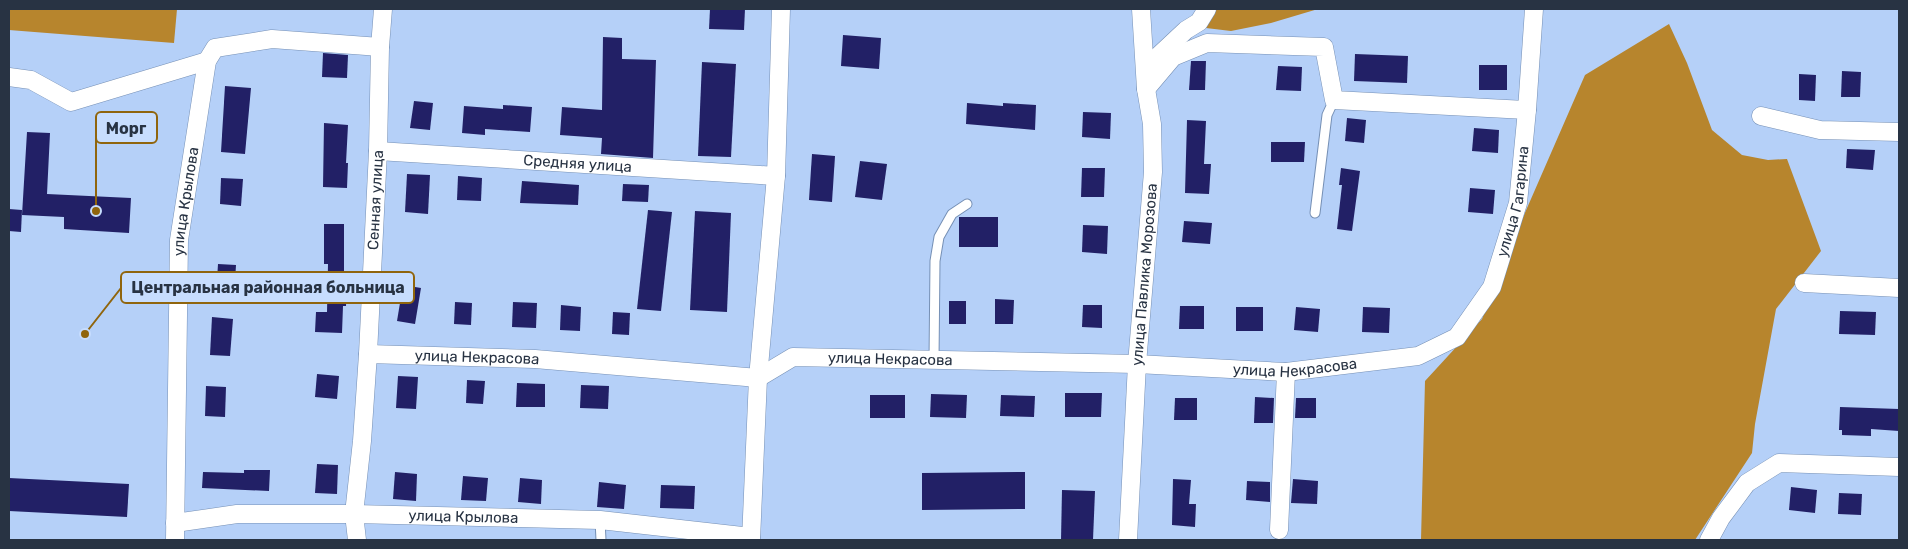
<svg xmlns="http://www.w3.org/2000/svg" width="1908" height="549" font-family="Rubik,sans-serif">
<style>
.forest{fill:#b7852d}
.building{fill:#222066}
.lines{fill:none;stroke-linecap:round;stroke-linejoin:round}
.service-casing{stroke:#7690b5;stroke-width:11}
.minor-casing{stroke:#7690b5;stroke-width:19}
.service{stroke:#fff;stroke-width:9}
.minor{stroke:#fff;stroke-width:18}
.labels{text-anchor:middle;stroke-width:5;stroke-linejoin:round;paint-order:stroke}
.street-label{font-size:15px;fill:#283343;stroke:#c7ddfe}
.leader{fill:none;stroke:#90650d;stroke-width:2}
.callout-dot{fill:#90650d;stroke:#c7ddfe;stroke-width:2}
.callout{fill:#c7ddfe;stroke:#90650d;stroke-width:2}
.callout-label{font-size:16px;text-anchor:middle;font-weight:bold;fill:#283343}
</style>
<rect width="100%" height="100%" fill="#b5d0f8"/>
<g class="forest">
<path d="M9 9H177L174 43 9 30Z"/>
<path d="M1213 9H1318L1271 23 1231 31 1206 28 1210 13Z"/>
<path d="M1669 24 1687 63 1712 130 1742 155 1768 160 1787 159 1821 251 1776 309 1755 424 1752 453 1695 540H1421L1425 381 1482 319 1507 254 1585 75Z"/>
</g>
<g class="building">
<path d="M710 9H745L744 30 709 29Z"/>
<path d="M843 35 881 38 879 69 841 66Z"/>
<path d="M603 37 622 38V59L656 60 653 158 601 154 602 138 560 135 562 107 602 110Z"/>
<path d="M323 53 348 55 347 78 322 77Z"/>
<path d="M1355 54 1408 56 1407 83 1354 81Z"/>
<path d="M1191 61H1206L1205 90H1189Z"/>
<path d="M702 62 736 64 731 157 698 156Z"/>
<rect x="1479" y="65" width="28" height="25"/>
<path d="M1278 66 1302 67 1301 91 1276 90Z"/>
<path d="M1842 71 1861 72 1860 97H1841Z"/>
<path d="M1799 74 1816 75 1815 101 1799 100Z"/>
<path d="M225 86 251 88 245 154 221 152Z"/>
<path d="M414 101 433 103 430 130 410 128Z"/>
<path d="M967 103 1003 106V103L1036 105 1035 130 966 124Z"/>
<path d="M503 105 532 107 530 132 485 129V135L462 133 464 106 503 109Z"/>
<path d="M1083 112 1111 113 1110 139 1082 137Z"/>
<path d="M1347 118 1366 120 1364 143 1345 141Z"/>
<path d="M1187 120 1206 121 1204 164H1211L1209 194 1185 193Z"/>
<path d="M324 123 348 125 346 163H348L347 188 323 187Z"/>
<path d="M1474 128 1499 130 1498 153 1472 151Z"/>
<path d="M27 132 50 133 47 194 131 198 129 233 64 229V217L22 215Z"/>
<path d="M1271 142H1305L1304 162H1271Z"/>
<path d="M1847 149 1875 150 1873 170 1846 168Z"/>
<path d="M812 154 835 156 832 202 809 200Z"/>
<path d="M860 161 887 164 882 200 855 197Z"/>
<path d="M1082 168H1105L1104 197H1081Z"/>
<path d="M1341 168 1360 171 1352 231 1337 229 1342 185H1339Z"/>
<path d="M407 174 430 175 428 214 405 212Z"/>
<path d="M458 176 482 178 481 201 457 200Z"/>
<path d="M221 178 243 179 241 206 220 204Z"/>
<path d="M522 181 579 185 578 205 520 203Z"/>
<path d="M623 184 649 185 648 202 622 201Z"/>
<path d="M1470 188 1495 190 1493 214 1468 212Z"/>
<path d="M9 209 22 210 21 232 9 231Z"/>
<path d="M648 210 672 212 661 311 637 309Z"/>
<path d="M695 211 731 213 727 312 690 310Z"/>
<rect x="959" y="217" width="39" height="30"/>
<path d="M1184 221 1212 223 1210 244 1182 242Z"/>
<path d="M324 224H344V276H347L346 306H343L342 333 315 332 316 312H327L328 264H324Z"/>
<path d="M1083 225 1108 226 1107 254 1082 252Z"/>
<path d="M218 264 236 265 235 282 217 281Z"/>
<path d="M403 285 421 288 415 324 397 321Z"/>
<path d="M995 299 1014 300 1013 324H995Z"/>
<rect x="949" y="301" width="17" height="23"/>
<path d="M455 302 472 303 471 325 454 324Z"/>
<path d="M513 302 537 303 536 328 512 327Z"/>
<path d="M561 305 581 307 580 331 560 330Z"/>
<path d="M1083 305H1102V328L1082 327Z"/>
<path d="M1180 306H1204V329H1179Z"/>
<rect x="1236" y="307" width="27" height="24"/>
<path d="M1296 307 1320 309 1318 332 1294 330Z"/>
<path d="M1363 307 1390 308 1389 333 1362 332Z"/>
<path d="M1840 311 1876 312 1875 335 1839 334Z"/>
<path d="M613 312 630 313 629 335 612 334Z"/>
<path d="M212 317 233 319 230 356 210 355Z"/>
<path d="M317 374 339 376 337 399 315 397Z"/>
<path d="M398 376 418 377 416 409 396 408Z"/>
<path d="M467 380 485 381 483 404 466 403Z"/>
<path d="M517 383 545 384V407H516Z"/>
<path d="M581 385 609 386 608 409 580 408Z"/>
<path d="M206 386 226 387 225 417 205 416Z"/>
<path d="M1065 393H1102L1101 417H1065Z"/>
<path d="M931 394 967 395 966 418 930 417Z"/>
<rect x="870" y="395" width="35" height="23"/>
<path d="M1001 395 1035 396 1034 417 1000 416Z"/>
<path d="M1255 397 1274 398 1273 423H1254Z"/>
<path d="M1175 398H1197V420H1174Z"/>
<path d="M1296 398H1316V418H1295Z"/>
<path d="M1840 407 1899 409V431L1871 429V436L1842 435V430H1839Z"/>
<path d="M317 464 338 465 337 494 315 493Z"/>
<path d="M244 470H270L269 491 202 488 203 472 244 473Z"/>
<path d="M395 472 417 474 416 501 393 499Z"/>
<path d="M1025 472V509L922 510V473Z"/>
<path d="M463 476 488 478 486 501 461 500Z"/>
<path d="M9 478 129 484 127 517 9 511Z"/>
<path d="M520 478 542 480 541 504 518 502Z"/>
<path d="M1173 479 1191 480 1189 504H1196L1195 527 1172 525Z"/>
<path d="M1293 479 1318 481 1317 504 1291 503Z"/>
<path d="M1247 481 1270 482V502L1246 500Z"/>
<path d="M599 482 626 485 624 509 597 507Z"/>
<path d="M661 485 695 486 694 509 660 508Z"/>
<path d="M1791 487 1817 490 1815 513 1789 510Z"/>
<path d="M1062 490 1095 491 1093 540H1061Z"/>
<path d="M1839 493 1862 494 1861 515 1838 514Z"/>
</g>
<g class="lines">
<defs>
<g id="service">
<path d="M1315 213 1327 115 1334 100"/>
<path d="M934 360 935 261 939 237 952 214 967 204"/>
<path d="M600 520 601 540"/>
</g>
<g id="minor">
<path d="M1154 62 1155 59 1186 30 1199 22 1207 9"/>
<path d="M9 77 31 80 71 102 207 61"/>
<path d="M1146 89 1173 57 1207 43 1324 47 1334 100 1527 110"/>
<path d="M1761 116 1820 130 1899 132"/>
<path id="s1" d="M378 151 776 176"/>
<path d="M1804 283 1899 288"/>
<path id="s2" d="M368 354 535 359 758 378 793 357 1137 364 1286 372 1418 356 1457 337 1492 287 1518 203 1527 110 1534 9"/>
<path id="s3" d="M175 523 237 514H354L600 520 751 537"/>
<path d="M1279 530 1286 372"/>
<path id="s4" d="M175 540 179 240 207 61 215 48 272 39 380 47"/>
<path id="s5" d="M357 540 354 514 362 441 368 354 378 151 380 47 383 9"/>
<path d="M751 540 758 378 776 176 781 9"/>
<path id="s6" d="M1128 540 1137 364 1153 172 1152 124 1146 89 1141 9"/>
<path d="M1709 540 1721 518 1747 483 1779 463 1899 467"/>
</g>
</defs>
<use href="#service" class="service-casing"/>
<use href="#minor" class="minor-casing"/>
<use href="#service" class="service"/>
<use href="#minor" class="minor"/>
</g>
<g class="labels">
<g class="street-label">
<text dy="5" stroke="none"><textPath href="#s1" startOffset="200">Средняя улица</textPath></text>
<text dy="5" stroke="none"><textPath href="#s5" startOffset="341">Сенная улица</textPath></text>
<text dy="5" stroke="none"><textPath href="#s4" startOffset="339">улица Крылова</textPath></text>
<text dy="5" stroke="none"><textPath href="#s2" startOffset="1251">улица Гагарина</textPath></text>
<text dy="5" stroke="none"><textPath href="#s6" startOffset="266">улица Павлика Морозова</textPath></text>
<text dy="5" stroke="none"><textPath href="#s2" startOffset="109">улица Некрасова</textPath></text>
<text dy="5" stroke="none"><textPath href="#s2" startOffset="529">улица Некрасова</textPath></text>
<text dy="5" stroke="none"><textPath href="#s2" startOffset="934">улица Некрасова</textPath></text>
<text dy="5" stroke="none"><textPath href="#s3" startOffset="289">улица Крылова</textPath></text>
</g>
</g>
<path class="leader" d="M96 211L96 128M85 334L121 288"/>
<g class="callout-dot">
<circle cx="96" cy="211" r="5"/>
<circle cx="85" cy="334" r="5"/>
</g>
<g class="callout">
<rect x="96" y="112" width="61" height="31" rx="5"/>
<rect x="121" y="272" width="293" height="31" rx="5"/>
</g>
<g class="callout-label">
<text x="126" y="134">Морг</text>
<text x="268" y="293">Центральная районная больница</text>
</g>
<rect width="1908" height="549" fill="none" stroke="#283343" stroke-width="20"/>
</svg>
